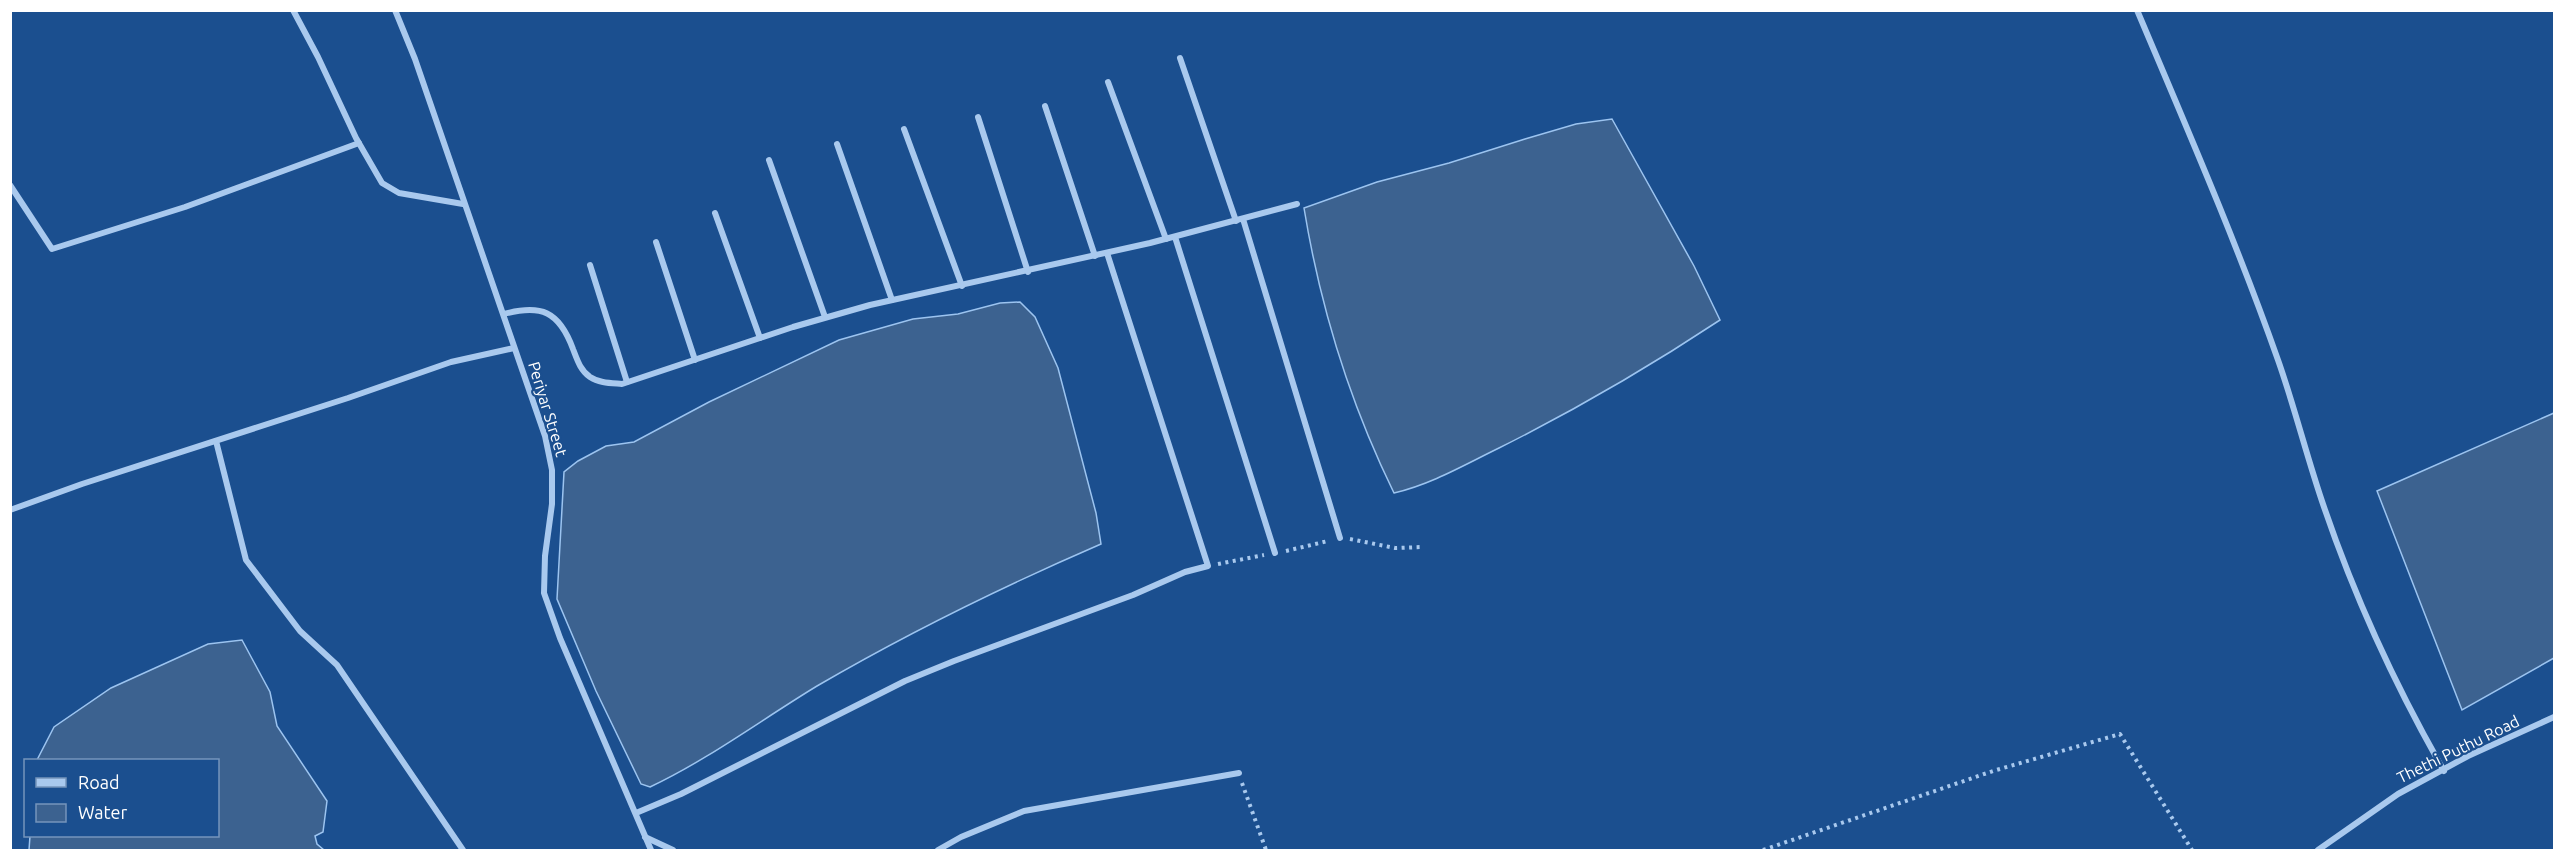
<svg xmlns="http://www.w3.org/2000/svg" width="2565" height="861" font-family="Ubuntu,sans-serif">
<style>
.water{fill:#3c6290;stroke:#9cc4f0;stroke-width:1.5}
.lines{fill:none;stroke-linecap:round;stroke-linejoin:round}
.path{stroke:#a9c9ee;stroke-width:4;stroke-dasharray:3 4.5;stroke-linecap:butt}
.minor{stroke:#a9c9ee;stroke-width:6}
.labels{text-anchor:middle;stroke-width:4.5;stroke-linejoin:round;paint-order:stroke}
.street-label{font-size:16px;fill:#fff;stroke:#1b4f8f}
</style>
<rect width="100%" height="100%" fill="#1b4f8f"/>
<g class="water">
<path d="M1612 119 1694 266 1720 320C1649 367 1575 410 1499 448 1464 465 1432 484 1394 493 1350 403 1320 306 1304 208L1377 182 1449 163 1525 139 1576 124Z"/>
<path d="M1020 302 1035 317 1058 368 1096 513 1101 544C1004 586 908 633 817 686 761 720 709 759 650 787L641 784 596 691 557 599 564 472 578 461 606 446 634 442 709 402 839 340 913 319 958 314 1000 303Z"/>
<path d="M2554 413V658L2462 710 2377 491Z"/>
<path d="M242 640 270 692 277 726 327 801 323 832 315 836 317 844 324 850H29L30 836H218V760H37L54 727 111 688 208 644Z"/>
</g>
<g class="lines">
<g class="path">
<path d="M1350 539 1395 548 1423 547"/>
<path d="M1286 551 1328 541"/>
<path d="M1218 564 1264 555"/>
<path d="M1242 783 1266 850"/>
<path d="M1763 850 1993 771 2120 734 2192 850"/>
</g>
<g class="minor">
<path d="M293 10 318 57 356 138 382 183 399 193 463 204"/>
<path d="M395 10 415 59 545 436 552 470V504L545 556 544 593 560 638 651 850"/>
<path d="M2137 10C2186 126 2236 241 2278 360 2295 408 2307 458 2324 507 2355 598 2396 687 2444 771"/>
<path d="M1180 58 1236 221"/>
<path d="M1108 82 1166 239"/>
<path d="M1045 106 1095 256"/>
<path d="M978 117 1028 272"/>
<path d="M904 129 962 286"/>
<path d="M837 144 892 300"/>
<path d="M769 160 825 317"/>
<path d="M10 185 52 249 185 207 359 143"/>
<path d="M715 213 760 338"/>
<path d="M1243 219 1340 538"/>
<path d="M1175 237 1275 553"/>
<path d="M656 242 695 360"/>
<path d="M590 265 627 382"/>
<path d="M504 314C541 304 559 311 573 349 577 359 580 370 590 377 599 383 611 383 622 384L793 327 870 305 1150 243 1297 204"/>
<path d="M216 441 246 560 300 631 337 665 463 850"/>
<path d="M10 510 82 484 348 398 451 362 514 348"/>
<path d="M636 813 681 794 905 681 954 661 1133 595 1185 572 1208 566 1107 253"/>
<path d="M645 837 673 850"/>
<path d="M938 850 961 837 1024 811 1239 773"/>
<path d="M2318 850 2398 794 2468 756 2554 717"/>
</g>
</g>
<g class="labels">
<g class="street-label">
<text transform="translate(548 409) rotate(73)" y="6">Periyar Street</text>
<text transform="translate(2458 749) rotate(-26)" y="6">Thethi Puthu Road</text>
</g>
</g>
<rect width="2565" height="861" fill="none" stroke="#ffffff" stroke-width="24"/>
<rect x="24" y="759" width="195" height="78" fill="#1b4f8f" stroke="#7695bc" stroke-width="1.5"/>
<rect x="36" y="778" width="30" height="9" fill="#a9c9ee" stroke="#7695bc" stroke-width="1.5"/>
<text x="78" y="789" font-size="18" fill="#ffffff">Road</text>
<rect x="36" y="804" width="30" height="18" fill="#3c6290" stroke="#7695bc" stroke-width="1.5"/>
<text x="78" y="819" font-size="18" fill="#ffffff">Water</text>
</svg>
